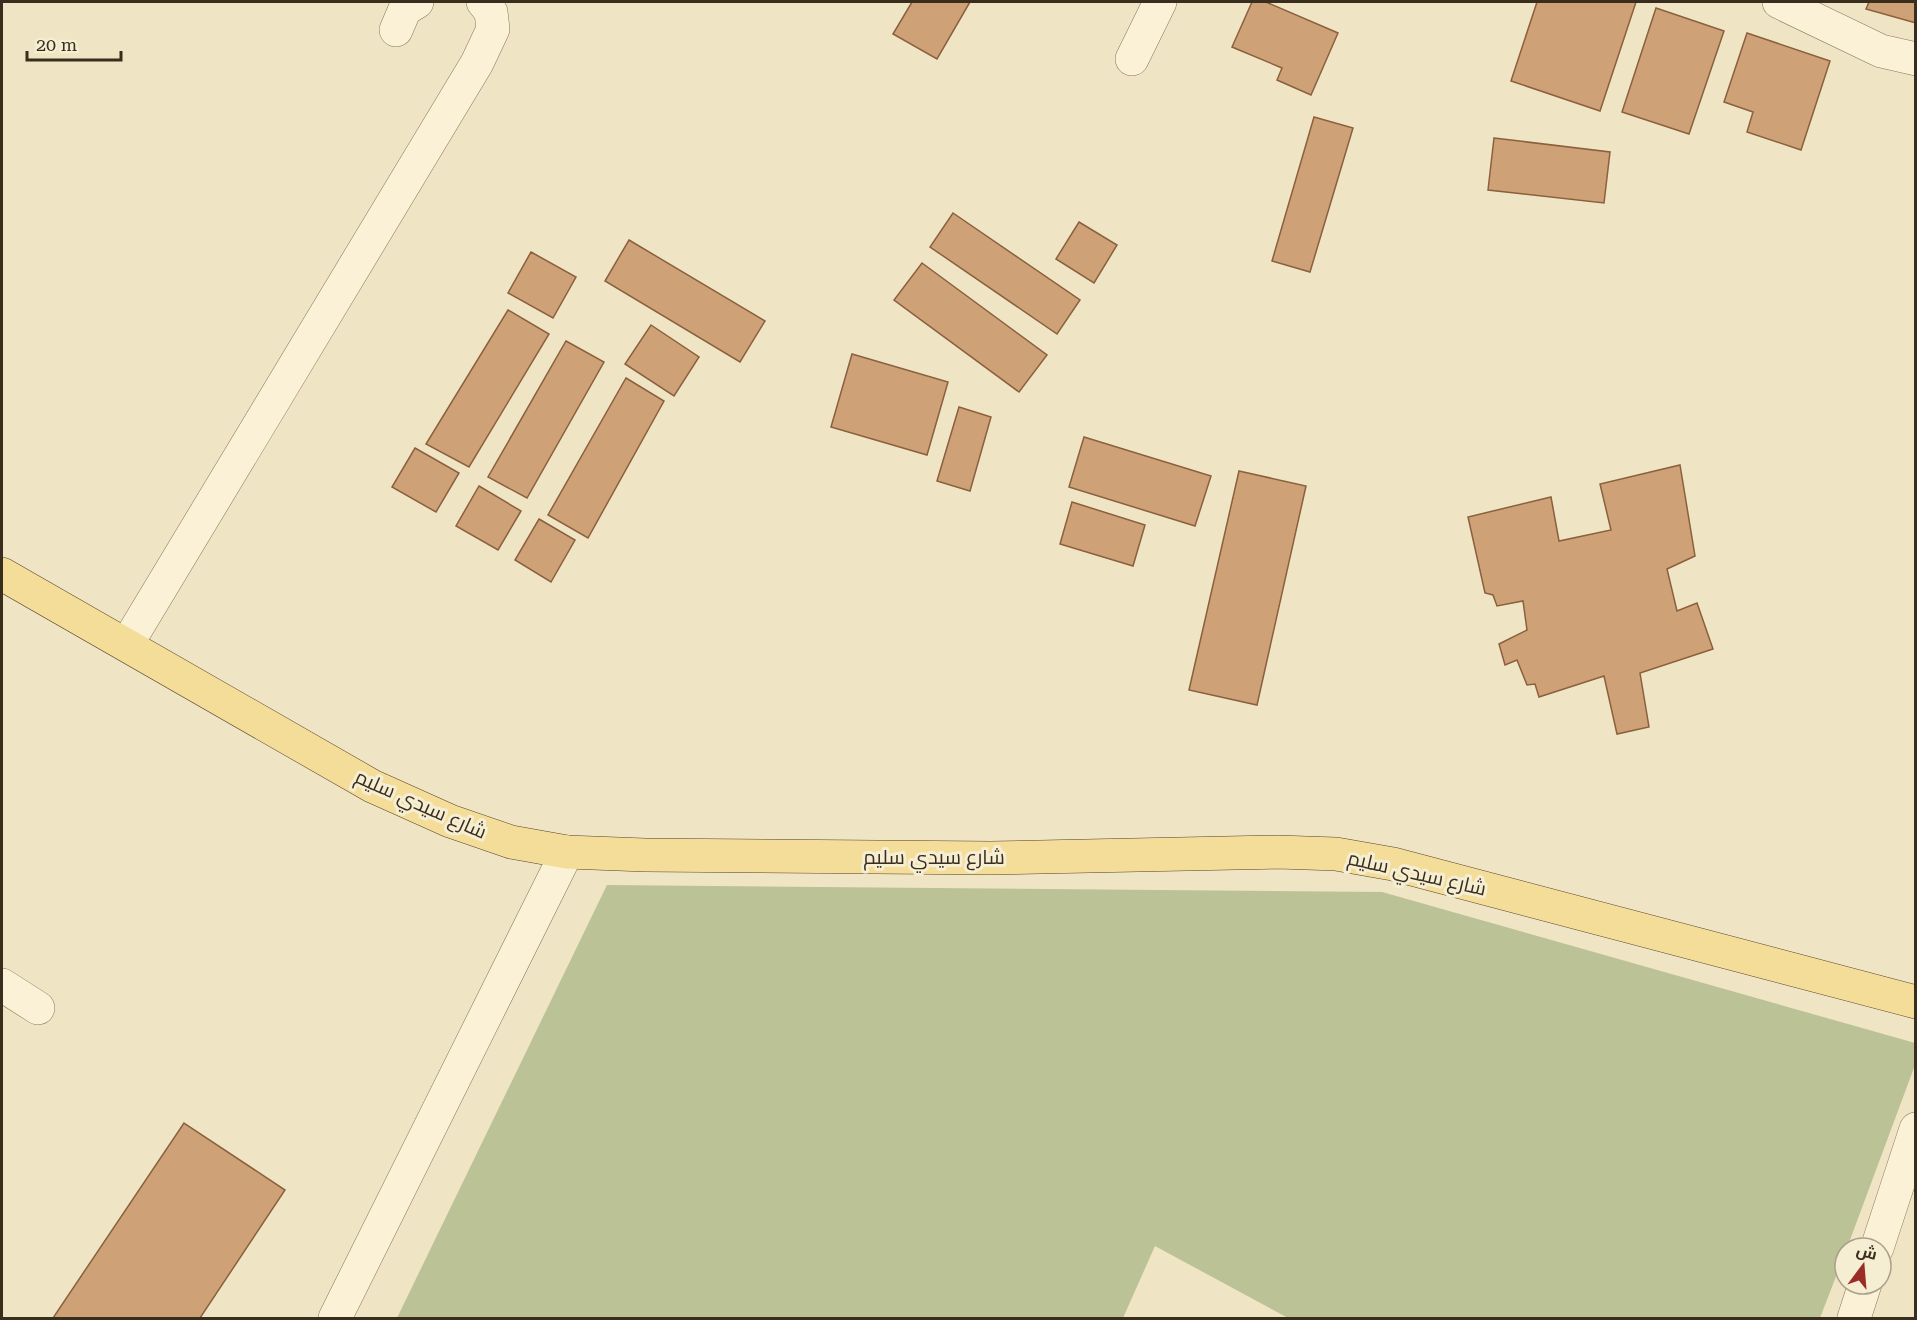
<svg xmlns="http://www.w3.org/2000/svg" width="1917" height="1320" font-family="'Roboto Serif',Cairo,serif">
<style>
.cemetery{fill:#bac296}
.building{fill:#cea177;stroke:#8a603e;stroke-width:1.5}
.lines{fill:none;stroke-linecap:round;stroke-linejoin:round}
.minor-casing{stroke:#8a7659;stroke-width:34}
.major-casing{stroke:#58432d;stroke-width:34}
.minor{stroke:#faf1d6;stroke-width:33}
.major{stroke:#f3dd99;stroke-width:33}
.labels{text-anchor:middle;stroke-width:6;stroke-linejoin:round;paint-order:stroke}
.street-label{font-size:20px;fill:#392d1e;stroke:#f6eed3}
</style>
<rect width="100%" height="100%" fill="#efe4c3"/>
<path class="cemetery" d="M607 885 1382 892 1915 1043V1065L1847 1248H1845V1253L1820 1318H1288L1155 1246 1123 1318H397Z"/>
<g class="building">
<path d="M912 2H970L937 59 893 34Z"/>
<path d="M1252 2H1266L1338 33 1311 95 1277 80 1282 68 1232 47Z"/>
<path d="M1537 2H1636L1600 111 1511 81Z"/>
<path d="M1869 2H1916V23L1866 9Z"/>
<path d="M1656 8 1724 31 1689 134 1622 112Z"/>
<path d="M1747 33 1830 61 1801 150 1747 132 1753 112 1724 102Z"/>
<path d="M1314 117 1353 128 1310 272 1272 261Z"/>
<path d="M1494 138 1610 152 1604 203 1488 190Z"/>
<path d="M953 213 1080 300 1057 334 930 247Z"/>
<path d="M1079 222 1117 245 1094 283 1056 259Z"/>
<path d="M629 240 765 321 740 362 605 281Z"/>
<path d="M531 252 576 277 553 318 508 293Z"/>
<path d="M922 263 1047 355 1019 392 894 300Z"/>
<path d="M508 310 549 334 469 467 426 444Z"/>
<path d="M651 325 699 357 674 396 625 364Z"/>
<path d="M566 341 604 362 527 498 488 477Z"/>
<path d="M852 354 948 382 927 455 831 427Z"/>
<path d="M626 378 664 401 588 538 548 515Z"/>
<path d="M959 407 991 417 970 491 937 481Z"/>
<path d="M1084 437 1211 476 1195 526 1069 487Z"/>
<path d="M415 448 459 473 436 512 392 487Z"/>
<path d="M1680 465 1695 556 1667 569 1677 611 1697 603 1713 649 1640 673 1649 727 1617 734 1604 676 1539 697 1535 684 1527 685 1517 660 1505 665 1499 644 1527 630 1523 601 1497 606 1493 595 1485 593 1468 517 1551 497 1559 541 1611 530 1600 484Z"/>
<path d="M1239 471 1306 486 1257 705 1189 690Z"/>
<path d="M479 486 521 511 498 550 456 526Z"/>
<path d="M1072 502 1145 525 1133 566 1060 544Z"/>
<path d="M539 519 575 540 551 582 515 560Z"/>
<path d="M184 1123 285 1190 200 1318H53Z"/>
</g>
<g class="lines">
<defs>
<g id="minor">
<path d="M1779 2 1881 51 1916 59"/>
<path d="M396 30 405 9 417 2"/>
<path d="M1132 59 1160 2"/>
<path d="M127 644 477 63 493 29 491 12 483 2"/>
<path d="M2 985 38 1008"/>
<path d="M1877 1248 1916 1129"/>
<path d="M335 1318 567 852"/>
<path d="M1854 1318 1865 1284"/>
</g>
<path id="major" d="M2 574 372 786 450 821 511 842 567 852 645 855 991 858 1278 852 1336 854 1393 864 1916 1002"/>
</defs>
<use href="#minor" class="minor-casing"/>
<use href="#major" class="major-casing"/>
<use href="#minor" class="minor"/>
<use href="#major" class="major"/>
</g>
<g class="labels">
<g class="street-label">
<text transform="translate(421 804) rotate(24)" y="7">شارع سيدي سليم</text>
<text x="934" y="864">شارع سيدي سليم</text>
<text transform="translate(1417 873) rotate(13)" y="7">شارع سيدي سليم</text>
</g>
</g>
<rect width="1917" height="1320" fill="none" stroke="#392d1e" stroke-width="6"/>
<g transform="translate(1863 1266) rotate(16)"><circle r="28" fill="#f6eed3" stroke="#aaa18b" stroke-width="1.5"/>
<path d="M0-4.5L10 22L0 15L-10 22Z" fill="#9b2d27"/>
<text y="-9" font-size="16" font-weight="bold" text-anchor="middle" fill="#392d1e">ش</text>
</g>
<path d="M27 51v9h94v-9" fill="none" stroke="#392d1e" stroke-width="3"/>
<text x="36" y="51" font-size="18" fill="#392d1e" stroke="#f6eed3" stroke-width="4.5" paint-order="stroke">20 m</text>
</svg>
